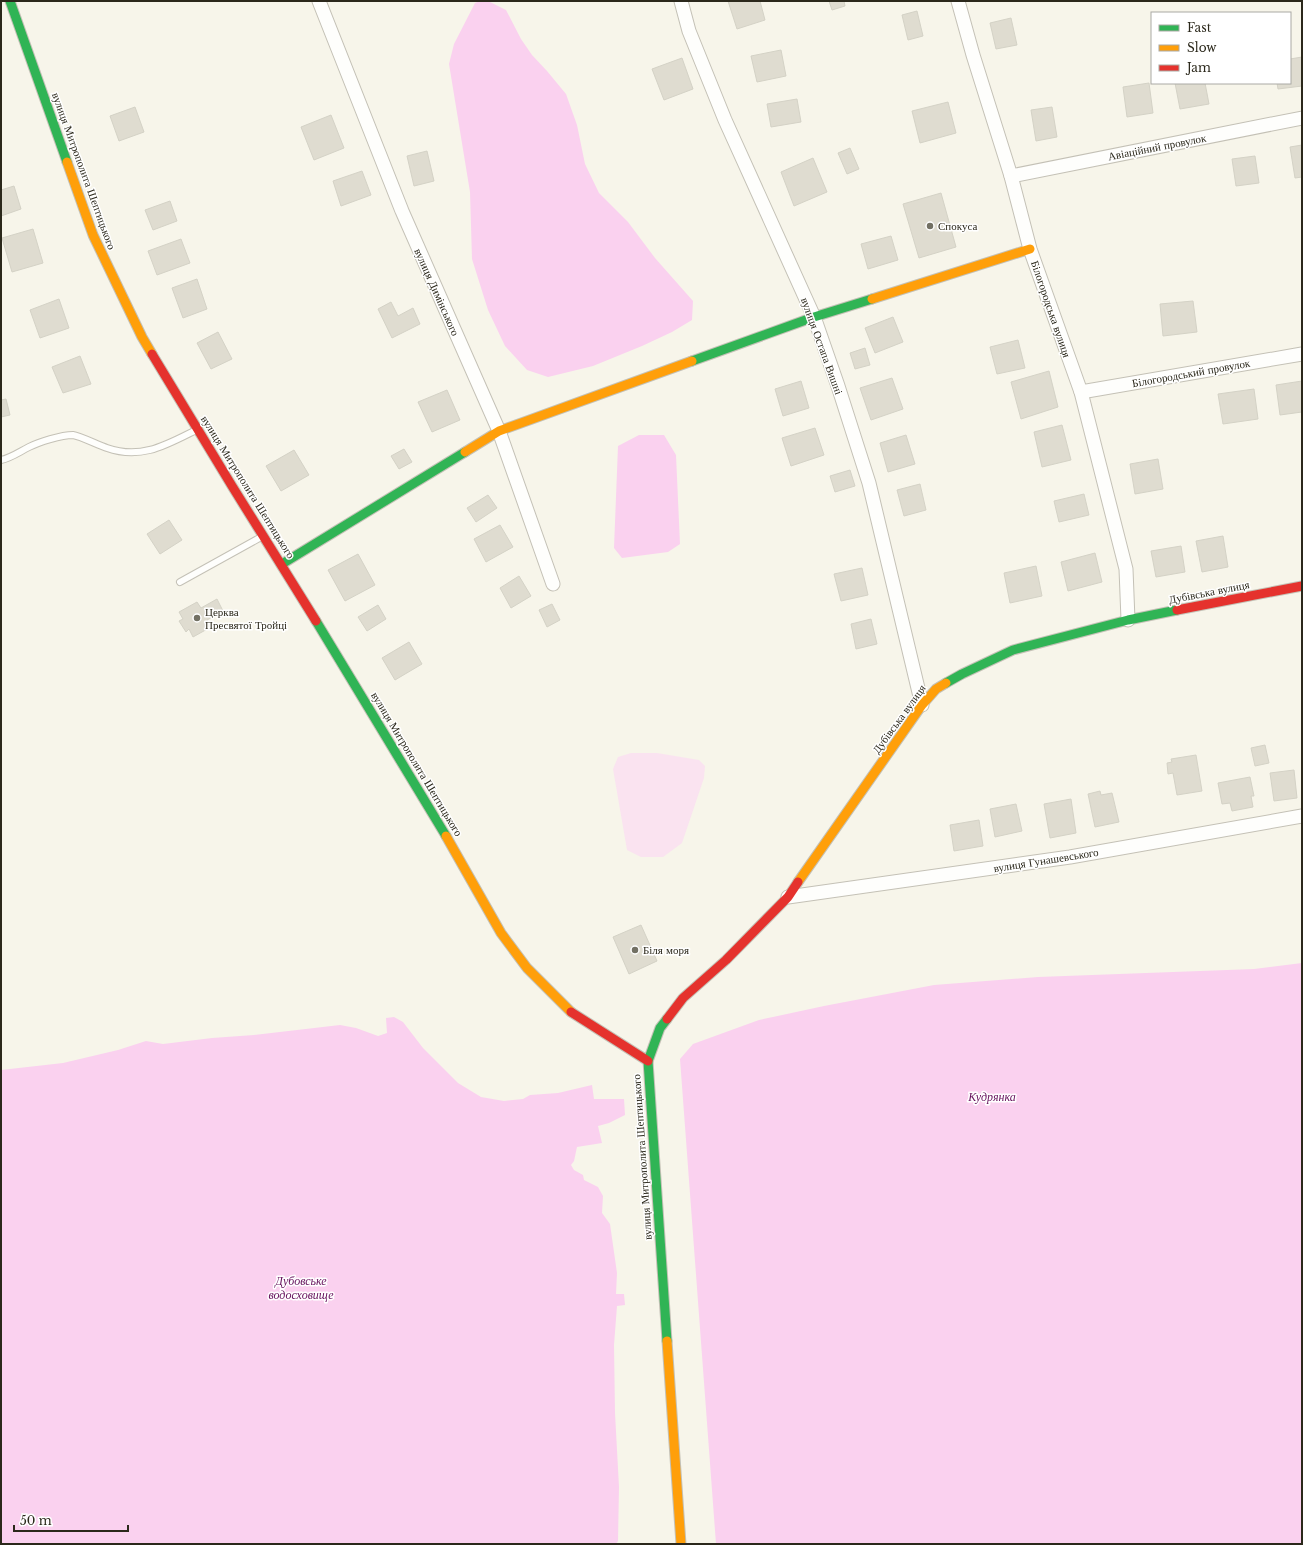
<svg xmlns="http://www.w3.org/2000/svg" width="1303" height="1545" font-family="'Libre Baskerville',serif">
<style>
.green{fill:#fae3f0}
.water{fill:#fad1ef}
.building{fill:#dfdcd0;stroke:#d4d2c6}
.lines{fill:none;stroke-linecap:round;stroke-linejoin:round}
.lane-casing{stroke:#c4c1b6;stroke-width:8}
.street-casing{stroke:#c4c1b6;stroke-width:15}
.fast-casing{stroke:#c4c1b6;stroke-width:11}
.slow-casing{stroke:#c4c1b6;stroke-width:11}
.jam-casing{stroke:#c4c1b6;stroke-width:11}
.lane{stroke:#fefefc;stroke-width:6}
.street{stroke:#fefefc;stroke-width:13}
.fast{stroke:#30b455;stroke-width:9}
.slow{stroke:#ff9f0a;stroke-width:9}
.jam{stroke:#e5322d;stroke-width:9}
.poi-dot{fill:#727063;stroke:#fff;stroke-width:1.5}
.labels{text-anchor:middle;stroke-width:3;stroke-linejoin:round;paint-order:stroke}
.street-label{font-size:11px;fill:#2b281b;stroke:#fff}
.poi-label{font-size:11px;fill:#2b281b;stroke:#fff;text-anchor:start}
.water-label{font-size:12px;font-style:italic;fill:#65115c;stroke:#fff}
</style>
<rect width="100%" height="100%" fill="#f7f5ea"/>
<path class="green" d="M631 753H657L699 760 705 766 704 778 682 843 663 857H641L627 850 613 769 618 757Z"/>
<g class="water">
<path d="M480 1H488L506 10 521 39 532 55 547 71 566 94 577 125 585 164 599 193 628 222 655 258 693 301 692 320 672 332 642 346 593 366 548 377 527 370 505 346 488 310 472 259 470 192 449 64 454 44 475 3Z"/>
<path d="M639 435H664L676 455 680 544 668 552 622 558 614 548 618 446Z"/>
<path d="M1302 963V1544H716L680 1059 693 1044 759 1020 824 1006 934 985 1038 977 1254 969Z"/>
<path d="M394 1017 403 1022 423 1048 458 1083 481 1097 504 1101 523 1099 530 1095 558 1093 592 1085 594 1099H624L625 1115 609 1123 598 1126 602 1143 577 1147 574 1161 571 1165 574 1170 583 1175 584 1180 598 1187 603 1196 602 1213 610 1224 617 1273 616 1294H624L625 1305 617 1306 614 1345 615 1413 619 1487 618 1541 616 1544H1V1070L63 1063 118 1050 146 1041 163 1044 212 1038 254 1035 340 1025 356 1028 378 1036 387 1033 386 1018Z"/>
</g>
<g class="building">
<path d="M728 1H760L765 20 737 29Z"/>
<path d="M829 1H844L845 6 832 10Z"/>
<path d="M917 11 923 36 908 40 902 15Z"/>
<path d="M1011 18 1017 45 996 49 990 23Z"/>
<path d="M781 50 786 76 757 82 751 56Z"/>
<path d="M1302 57V86L1278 89 1277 83H1290V59Z"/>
<path d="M682 58 693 89 664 100 652 69Z"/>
<path d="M1149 83 1153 113 1127 117 1123 87Z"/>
<path d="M1175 83H1205L1209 104 1180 109Z"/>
<path d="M797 99 801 122 771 127 767 104Z"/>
<path d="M948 102 956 133 920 143 912 111Z"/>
<path d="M135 107 144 132 119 141 110 116Z"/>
<path d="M1052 107 1057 137 1036 141 1031 110Z"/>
<path d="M331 115 344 148 314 160 301 127Z"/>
<path d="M1302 145V177L1295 178 1290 147Z"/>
<path d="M850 148 859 169 847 174 838 153Z"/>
<path d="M427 151 434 181 414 186 407 156Z"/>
<path d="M1255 156 1259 183 1236 186 1232 159Z"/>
<path d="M813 158 827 192 794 206 781 172Z"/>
<path d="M362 171 371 195 341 206 333 181Z"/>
<path d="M14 186 21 209 1 216V190Z"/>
<path d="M941 193 956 247 919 258 903 204Z"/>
<path d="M170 201 177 221 153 230 145 210Z"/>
<path d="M33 229 43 263 12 272 2 238Z"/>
<path d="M891 236 898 260 868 269 861 244Z"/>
<path d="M181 239 190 263 157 275 148 251Z"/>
<path d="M197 279 207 309 183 318 172 288Z"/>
<path d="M59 299 69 328 40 338 30 310Z"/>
<path d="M1193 301 1197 332 1163 336 1160 304Z"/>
<path d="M391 302 398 316 413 308 420 324 392 338 378 309Z"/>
<path d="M893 317 903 342 875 353 865 328Z"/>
<path d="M218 332 232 359 211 369 197 343Z"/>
<path d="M1018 340 1025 368 997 374 990 347Z"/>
<path d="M865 348 870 365 855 369 850 353Z"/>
<path d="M80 356 91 384 63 393 52 367Z"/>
<path d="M1049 371 1058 407 1021 419 1011 382Z"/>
<path d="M892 378 903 409 871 420 860 388Z"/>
<path d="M801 381 809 408 783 416 775 389Z"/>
<path d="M1302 381V412L1280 415 1276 385Z"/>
<path d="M1254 389 1258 419 1223 424 1218 394Z"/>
<path d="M447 390 460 420 432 432 418 402Z"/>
<path d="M6 399 10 415 1 417V400Z"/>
<path d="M1062 425 1071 460 1042 467 1034 432Z"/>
<path d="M815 428 824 455 791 466 782 438Z"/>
<path d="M906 435 915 464 888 472 880 443Z"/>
<path d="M404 449 412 462 399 469 391 456Z"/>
<path d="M294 450 309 475 281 491 266 466Z"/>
<path d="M1158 459 1163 489 1135 494 1130 464Z"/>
<path d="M850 470 855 486 835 492 830 476Z"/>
<path d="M920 484 926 510 904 516 897 490Z"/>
<path d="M1084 494 1089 515 1059 522 1054 501Z"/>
<path d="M488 495 497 508 476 522 467 508Z"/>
<path d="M169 520 182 540 160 554 147 534Z"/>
<path d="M500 525 513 547 486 562 474 539Z"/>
<path d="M1223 536 1228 567 1202 572 1196 541Z"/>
<path d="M1181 546 1185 572 1156 577 1151 551Z"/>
<path d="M1095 553 1102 582 1068 591 1061 562Z"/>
<path d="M358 554 375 585 345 601 328 570Z"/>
<path d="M1036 566 1042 596 1010 603 1004 573Z"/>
<path d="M862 568 868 595 841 601 834 574Z"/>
<path d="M519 576 531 596 511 608 500 588Z"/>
<path d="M217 599 223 611 207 620 211 627 193 637 189 629 186 632 179 621 183 619 179 612 197 602 201 608Z"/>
<path d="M552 604 560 620 547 627 539 610Z"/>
<path d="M378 605 386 619 367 631 358 617Z"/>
<path d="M871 619 877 644 856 649 851 624Z"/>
<path d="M409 642 422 664 395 680 382 658Z"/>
<path d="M1265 745 1269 763 1255 766 1251 748Z"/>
<path d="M1196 755 1202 791 1177 795 1173 773 1168 774 1167 763 1172 762 1171 759Z"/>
<path d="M1294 770 1297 798 1274 801 1270 773Z"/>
<path d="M1250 777 1254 796H1251L1253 807 1232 811 1230 803 1222 804 1218 783Z"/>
<path d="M1100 791 1101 795 1112 793 1119 822 1095 827 1088 794Z"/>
<path d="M1071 799 1076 833 1050 838 1044 804Z"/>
<path d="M1016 804 1022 831 995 837 990 809Z"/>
<path d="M979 820 983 846 954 851 950 825Z"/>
<path d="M641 925 657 961 629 974 613 937Z"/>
</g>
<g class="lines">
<defs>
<g id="lane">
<path d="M1 460C11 458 19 452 29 447 39 442 61 435 73 435 80 436 98 445 107 448 141 460 166 445 196 430"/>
<path d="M180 582 263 536"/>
</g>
<g id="street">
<path d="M319 1 402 211 499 431 553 584"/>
<path d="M681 1 689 31 725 120 814 317 838 386 869 483 922 705"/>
<path d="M958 1 973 55 1011 176 1030 249 1081 392 1126 569 1128 620"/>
<path d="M1011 176 1302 118"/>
<path d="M1081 392 1302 354"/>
<path d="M788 897 1070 857 1302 816"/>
</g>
<g id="fast">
<path d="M10 1 67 162"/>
<path d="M692 361 814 317 872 299"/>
<path d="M282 564 465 452"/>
<path d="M316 621 446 836"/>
<path d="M946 683 962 674 1013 650 1128 620 1177 610"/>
<path d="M667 1019 660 1028 648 1061 667 1341"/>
</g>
<g id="slow">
<path d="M67 162 93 235 142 337 152 354"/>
<path d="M872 299 1030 249"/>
<path d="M465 452 499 431 692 361"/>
<path d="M446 836 501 933 527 968 571 1012"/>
<path d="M798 882 922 705 936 689 946 683"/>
<path d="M667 1341 681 1544"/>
</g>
<g id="jam">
<path d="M152 354 232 486 316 621"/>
<path d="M1177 610 1302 586"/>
<path d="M571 1012 648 1061"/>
<path d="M667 1019 683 998 726 960 788 897 798 882"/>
</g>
</defs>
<use href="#lane" class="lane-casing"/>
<use href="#street" class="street-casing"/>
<use href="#fast" class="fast-casing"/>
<use href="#slow" class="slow-casing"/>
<use href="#jam" class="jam-casing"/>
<use href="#lane" class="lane"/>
<use href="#street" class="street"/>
<use href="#fast" class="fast"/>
<use href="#slow" class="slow"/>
<use href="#jam" class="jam"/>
</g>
<g class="poi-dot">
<circle cx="930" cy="226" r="4"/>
<circle cx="197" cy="618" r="4"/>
<circle cx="635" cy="950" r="4"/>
</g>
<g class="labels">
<g class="street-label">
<text transform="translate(1157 147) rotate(-11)" y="4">Авіаційний провулок</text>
<text transform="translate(84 171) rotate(70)" y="4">вулиця Митрополита Шептицького</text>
<text transform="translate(437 292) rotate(66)" y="4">вулиця Димінського</text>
<text transform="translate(1051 309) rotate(71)" y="4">Білогородська вулиця</text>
<text transform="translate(822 346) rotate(70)" y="4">вулиця Остапа Вишні</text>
<text transform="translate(1191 373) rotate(-10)" y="4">Білогородський провулок</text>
<text transform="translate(248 487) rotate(58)" y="4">вулиця Митрополита Шептицького</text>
<text transform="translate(1209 592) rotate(-11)" y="4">Дубівська вулиця</text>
<text transform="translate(899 719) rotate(-54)" y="4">Дубівська вулиця</text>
<text transform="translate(417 764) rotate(59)" y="4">вулиця Митрополита Шептицького</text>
<text transform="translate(1046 860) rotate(-9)" y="4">вулиця Гунашевського</text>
<text transform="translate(642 1157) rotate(-94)" y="4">вулиця Митрополита Шептицького</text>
</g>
<g class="poi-label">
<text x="938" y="230">Спокуса</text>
<text x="205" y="616">Церква<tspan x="205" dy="13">Пресвятої Тройці</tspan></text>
<text x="643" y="954">Біля моря</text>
</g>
<g class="water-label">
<text x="992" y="1101">Кудрянка</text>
<text x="301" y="1285">Дубовське<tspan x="301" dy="14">водосховище</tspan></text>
</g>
</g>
<rect width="1303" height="1545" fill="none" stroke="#2b281b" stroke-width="4"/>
<rect x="1151" y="12" width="140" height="72" fill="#ffffff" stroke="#aaa9a4"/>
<rect x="1159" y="25" width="20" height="6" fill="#30b455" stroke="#aaa9a4"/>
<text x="1187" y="32" font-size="12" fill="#2b281b">Fast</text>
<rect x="1159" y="45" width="20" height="6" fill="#ff9f0a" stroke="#aaa9a4"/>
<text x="1187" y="52" font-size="12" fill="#2b281b">Slow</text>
<rect x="1159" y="65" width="20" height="6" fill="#e5322d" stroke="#aaa9a4"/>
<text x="1187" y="72" font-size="12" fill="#2b281b">Jam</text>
<path d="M14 1525v6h114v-6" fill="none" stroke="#2b281b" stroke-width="2"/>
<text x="20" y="1525" font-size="12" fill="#2b281b" stroke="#ffffff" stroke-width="3" paint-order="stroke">50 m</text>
</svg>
